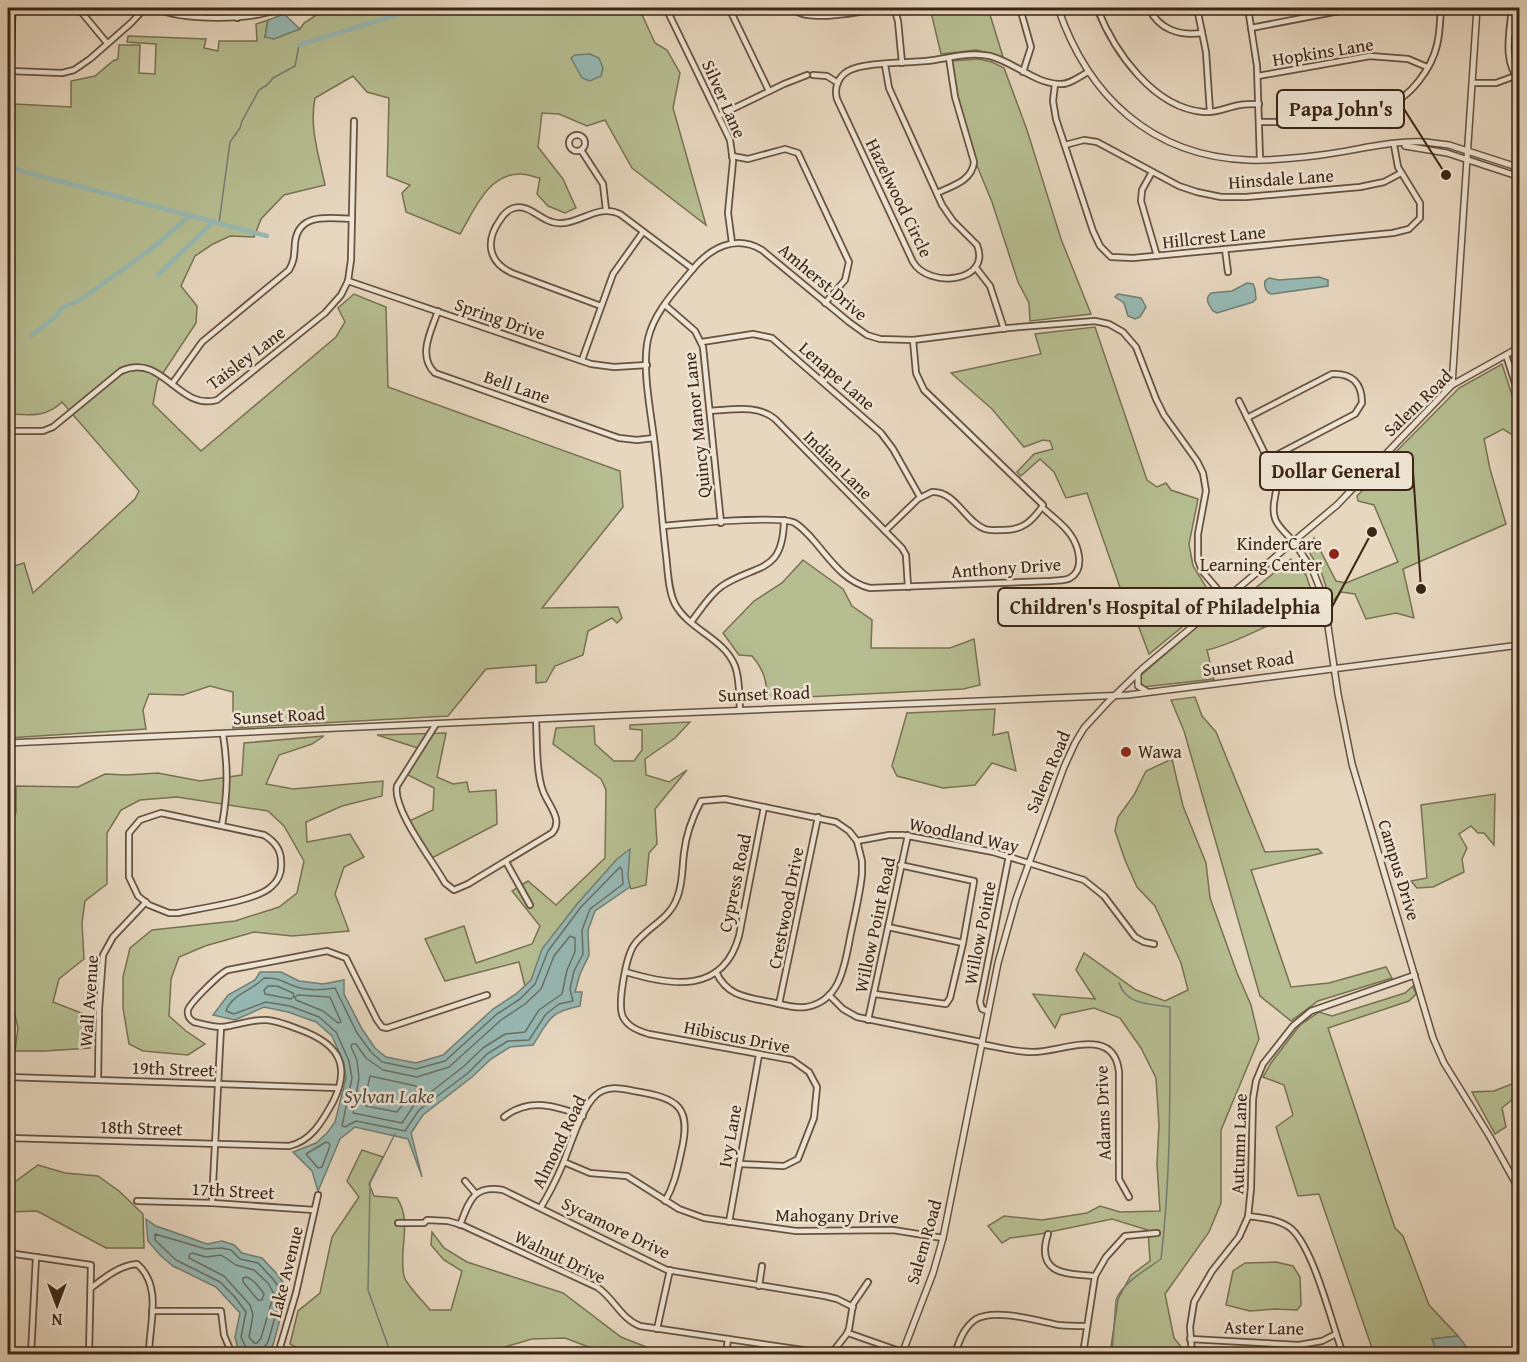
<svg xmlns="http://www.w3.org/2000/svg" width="1527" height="1362" font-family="'Gentium Book Plus',serif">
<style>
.green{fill:#b6be91;stroke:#787252;stroke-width:1.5}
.water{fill:#97b9b4;stroke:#727e74;stroke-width:1.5}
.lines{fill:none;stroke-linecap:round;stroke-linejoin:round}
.shore{stroke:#696f64;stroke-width:1.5}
.stream{stroke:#727e74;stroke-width:1.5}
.canal{stroke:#97b9b4;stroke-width:4.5}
.minor-casing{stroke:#66523f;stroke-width:8}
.tertiary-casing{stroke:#66523f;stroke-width:8}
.secondary-casing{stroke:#3b2514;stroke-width:9}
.minor{stroke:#efe5d5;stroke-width:4.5}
.tertiary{stroke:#efe5d5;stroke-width:5}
.secondary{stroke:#efe5d5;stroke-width:6}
.poi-dot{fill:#8f2418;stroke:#efe5d5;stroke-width:2}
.labels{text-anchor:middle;stroke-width:5;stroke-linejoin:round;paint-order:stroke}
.street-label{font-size:18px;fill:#3b2514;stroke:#efe5d5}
.poi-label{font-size:18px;fill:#3b2514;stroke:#efe5d5;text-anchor:end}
.water-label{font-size:20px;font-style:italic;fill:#524a3c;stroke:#efe5d5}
.leader{fill:none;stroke:#3b2514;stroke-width:2}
.callout-dot{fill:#3b2514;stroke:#efe5d5;stroke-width:2}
.callout{fill:#efe5d5;stroke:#3b2514;stroke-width:2}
.callout-label{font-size:20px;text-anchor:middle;font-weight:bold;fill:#3b2514}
</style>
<rect width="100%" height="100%" fill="#e7d7bf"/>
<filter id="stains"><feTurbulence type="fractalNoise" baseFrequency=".00333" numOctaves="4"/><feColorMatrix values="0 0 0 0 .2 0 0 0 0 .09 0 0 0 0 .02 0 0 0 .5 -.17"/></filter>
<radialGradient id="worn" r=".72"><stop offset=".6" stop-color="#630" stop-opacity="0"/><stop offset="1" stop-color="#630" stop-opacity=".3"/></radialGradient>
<g class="green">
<path d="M319 8H639L655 43 667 50 680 73 673 108 706 225 632 168 605 120 587 126 559 114 542 113 538 147 563 179 576 208 565 213 548 206 537 194 540 178C534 177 527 174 521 174 488 173 474 211 460 234L406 212 402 193 410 185 387 176 389 98 367 92 353 76 315 98C309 127 319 156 325 185L284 195 261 219 254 237 230 236 213 244 195 256 181 286 197 306 196 323 157 382 153 404 201 451 336 337 345 322 338 308 354 294 386 307 388 387 620 471 623 507 542 608 618 607 622 618 617 623 612 618 588 631 583 655 555 666 546 682 536 683V665L486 669 448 716 233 728V692L210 686 183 695 149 694 143 710 146 729 8 738V568L24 563 33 593 135 499 139 491 62 402C46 418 29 415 8 414V320L9 295 8 293 9 180 15 104 71 107V81L95 76 113 61 118 59 119 45H140L139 73 155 74 156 44 127 42 128 36 206 39 204 48 218 51 219 41H257L256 24 268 20 265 37 300 29 304 23 318 14Z"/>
<path d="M930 8H988L1003 57 976 50 941 54Z"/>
<path d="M978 59 992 62 1004 68 1027 130 1061 239 1091 314 1030 321 1029 303 1018 282 992 202 973 156 957 103 950 61Z"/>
<path d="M1095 327 1147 480 1157 487 1166 483 1171 490 1198 499 1189 544 1193 566 1213 598 1194 613 1193 618 1149 654 1138 625 1130 616 1087 493 1066 498 1054 472 1040 459 1021 476 1017 472 1034 454 1053 449 1050 441 1043 440 1024 447 992 409 951 373 1041 354 1035 334Z"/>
<path d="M1502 364 1519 417V439L1503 429 1484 439 1490 469 1506 524 1403 569 1414 618 1396 613 1366 619 1355 594 1341 592 1331 603 1322 574 1307 548 1314 538 1336 581 1346 583 1398 562 1374 505 1358 501 1357 496 1376 476H1372L1459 388Z"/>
<path d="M1291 559 1306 575 1318 610C1279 614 1246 641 1207 650L1214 679 1143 687 1139 677 1206 619 1216 620Z"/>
<path d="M803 560 843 589 852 606 872 620 871 648H950L974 639 980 685 963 689 767 699C767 681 764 670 752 656L739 655 723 633 754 601 782 583Z"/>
<path d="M1195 697 1202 716 1216 732 1265 852 1318 849 1322 853 1251 870 1291 987 1329 983 1386 967 1392 978 1318 1001 1291 1021 1260 996 1184 731 1171 700Z"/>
<path d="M995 709 993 735 1008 732 1016 771 992 763 975 785 943 788 897 776 892 766 907 713Z"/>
<path d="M690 722 675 738 645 759 646 775 669 782 687 770 655 809 657 844 649 853 646 885 631 889 618 867 526 990 519 962 445 981 425 939 464 926 476 963 532 944 540 926 512 891 528 881 556 905 605 858 606 790 601 779 553 744 556 728 594 726 595 744 614 761H634L642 750V730L630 729V725Z"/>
<path d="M446 733 437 777 453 784 467 782 469 792 496 790 497 824 430 859 407 822 433 810 434 788 404 773 421 749 377 735Z"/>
<path d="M324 736 312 744 279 755 266 784 293 789 383 781 382 796 342 806 306 822 307 842 350 834 364 857 344 867 335 894 349 931 292 936 254 932 205 946 179 957 171 979 169 1016 186 1031 205 1044 188 1055 143 1051 129 1044 123 1008V977L130 948 152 930 235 921 279 907 297 893 304 861 284 826 268 811 177 797 140 800 121 810 107 833V884L85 901 82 923 84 959 59 979 53 1002 89 1016 90 1048 45 1051H15L18 1028 10 994 8 993V843L16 812V786L78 787 105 774 126 775 158 773 200 781 242 775 244 743Z"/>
<path d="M1172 759 1183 806 1206 863 1210 898 1237 973 1251 1005 1259 1039 1221 1130V1203L1209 1232 1165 1294 1174 1338 1182 1348 1180 1354H1110L1118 1299 1131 1275 1150 1261 1148 1230 1112 1219 1040 1234 1010 1238 1002 1243 988 1226 1004 1216 1042 1220 1087 1213 1100 1206 1120 1212 1160 1211 1157 1164 1159 1125 1156 1078 1141 1048 1120 1018 1094 1008 1061 1015 1055 1028 1033 994 1095 999 1076 970 1084 953 1136 990 1165 1001 1188 990 1181 963 1155 906 1137 887 1125 860 1115 831 1118 817 1134 795 1146 771Z"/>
<path d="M1495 794 1494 845 1484 833H1478L1471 826 1459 834 1467 848 1462 859 1464 872 1433 887 1417 888 1411 881 1427 878 1421 805Z"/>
<path d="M1413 986 1416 994 1409 1001 1328 1028 1395 1228 1403 1236 1429 1305 1458 1336 1432 1339 1438 1354H1374L1319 1194 1298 1196 1276 1127 1293 1115 1284 1085 1263 1077 1271 1063 1300 1025 1319 1012 1332 1016 1405 993Z"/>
<path d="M1519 1081V1094L1502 1108 1506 1127 1495 1134 1472 1092 1494 1091Z"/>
<path d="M362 1150 383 1157 369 1184 374 1196 397 1198C413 1222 398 1250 404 1276 406 1285 424 1302 430 1310H451L462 1271 444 1260 431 1245 432 1232 444 1248 467 1262 563 1293 621 1337 664 1354H607L565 1338 532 1339 484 1353 469 1352 468 1354H307L290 1344 298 1311 320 1293 332 1237 359 1197 347 1181Z"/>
<path d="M38 1165 65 1173 98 1176 119 1191 143 1214 144 1248H106L37 1211 8 1212V1187Z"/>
<path d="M1276 1262 1293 1266 1300 1277 1301 1305 1297 1310 1275 1309 1250 1311 1226 1305 1233 1271 1245 1263Z"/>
</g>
<g class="water">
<path d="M284 14 300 29 274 39 265 37 268 20Z"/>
<path d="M590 54 599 58 603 68 601 76 590 81 582 78 571 58 575 55Z"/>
<path d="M1319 277 1328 280V286L1272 294C1266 293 1264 287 1265 281L1269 278 1279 280Z"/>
<path d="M1247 283 1253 284 1255 289 1256 299 1253 302 1217 313 1213 311C1209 305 1204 299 1211 293L1232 291Z"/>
<path d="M1118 294 1141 298 1146 307 1140 317 1135 319 1128 316 1124 303 1115 297Z"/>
<path d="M630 849 628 876 630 887 595 911 588 930 589 955 580 974 575 992H582L580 1006C549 1012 549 1020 533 1045L510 1047 491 1059 472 1077 423 1115 411 1133 422 1177 408 1139 355 1127 340 1139 318 1191 312 1171 293 1152 316 1143 327 1133 335 1122 346 1078 344 1063 332 1036 316 1022 288 1012 264 1007 235 1020 213 1015 228 995 255 980 260 972H281L299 981 323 984 344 980V994L362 1029 375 1048 386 1057 416 1063 443 1055 493 1009 516 994 531 980 542 949 577 904 617 859Z"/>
<path d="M146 1219 156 1226 179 1234 207 1244 222 1241 234 1245 242 1253 262 1258 278 1275 288 1290 273 1345 266 1354H248L238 1349 235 1337 240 1313 216 1287 173 1266 160 1255 148 1241Z"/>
<path d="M1458 1336 1472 1354H1438L1432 1339Z"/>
</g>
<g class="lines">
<g class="shore">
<path d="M620 867 622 870 623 884 590 909 582 930 583 954 574 971 570 989 573 1001 559 1004 546 1014 529 1040 508 1041 487 1054 468 1073 419 1110 405 1131 356 1121 345 1127 342 1126 352 1078 349 1061 336 1032 319 1017 290 1006 266 1002 234 1014 226 1011C231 995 253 990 264 978 283 978 281 982 297 987 309 991 323 990 335 988L357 1033 371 1052 382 1062 416 1069 445 1061 497 1014 520 999 535 984 548 951 581 907Z"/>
<path d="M570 936 575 938V952L567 970 562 994 539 1010 525 1032 505 1034 483 1048 463 1067 414 1105 402 1123 353 1113 359 1078 357 1060 351 1047 352 1044H356L366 1058 383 1070 417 1077 449 1067 501 1020 525 1004 541 989 554 956Z"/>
<path d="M268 986H277L293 993 294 997 291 999 265 994 264 990Z"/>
<path d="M298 995 330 997 341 1022 338 1023 323 1011 296 1000 295 997Z"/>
<path d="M370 1076 416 1086 418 1090 406 1100 397 1112 366 1106 364 1103Z"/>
<path d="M326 1142 329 1143 330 1146 322 1167 318 1168 306 1154Z"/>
<path d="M192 1253 206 1257 221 1255 236 1265 254 1270 268 1283 274 1294 261 1338 257 1343H254L249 1337 253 1315 250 1305 224 1276 189 1258V1255Z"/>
<path d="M246 1277C254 1279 260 1288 264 1294L262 1300H258L243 1282V1278Z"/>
<path d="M249 1354 241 1337 246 1312 234 1296 220 1282 176 1260 155 1240V1234L206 1249 222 1248 231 1250 240 1259 258 1263 273 1279 282 1292 268 1342 263 1349 262 1354"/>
</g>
<g class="stream">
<path d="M439 15 444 8"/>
<path d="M219 223 230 142 240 128 242 121 259 90 267 85 273 78 295 66 299 45"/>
<path d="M391 1354 368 1290 370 1183 395 1134"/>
<path d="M1112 1354 1116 1300C1123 1282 1146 1270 1161 1259 1171 1175 1170 1091 1170 1007 1150 1004 1126 1005 1119 983"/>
</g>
<g class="canal">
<path d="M299 45 419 8"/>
<path d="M11 153 12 167 25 172 267 236"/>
<path d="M158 275 214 221"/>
<path d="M31 336 55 317 63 307 80 300 150 250 191 215"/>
</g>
<defs>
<g id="minor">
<path d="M78 8 107 43"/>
<path d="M155 8C182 21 253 21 280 8"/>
<path d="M666 8 730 140 733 161 728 213 732 243"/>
<path d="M729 8 769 91"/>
<path d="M792 8C806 24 865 11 885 8"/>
<path d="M894 8 898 21 902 63"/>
<path d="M1020 8 1031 47 1023 72"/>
<path d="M1097 8C1114 51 1153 108 1204 112 1218 113 1227 107 1240 105 1246 104 1252 104 1259 104"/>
<path d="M1149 8C1159 30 1180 36 1202 33"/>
<path d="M1197 8 1206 52 1210 112"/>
<path d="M1248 8 1257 66 1260 160"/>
<path d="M1387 8 1441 11"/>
<path d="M1512 8C1510 31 1502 62 1520 81"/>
<path d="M237 18 238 8"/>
<path d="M1251 28 1344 10 1367 8"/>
<path d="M1510 33H1520"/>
<path d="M885 65 889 88 942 205 953 221 977 245C992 282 929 289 913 262L837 99C834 88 838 77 848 71 864 62 907 63 926 61 947 59 969 51 990 56 1014 62 1034 83 1059 84 1069 85 1079 77 1088 72"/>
<path d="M10 71 62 73 74 70 90 59 131 23 145 8"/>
<path d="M813 75 827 76 838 83"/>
<path d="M1258 76 1370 56 1408 59 1427 67"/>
<path d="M1473 83H1496L1515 76"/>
<path d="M1055 84 1053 101 1056 119 1093 231 1100 246 1111 257 1133 258 1393 233 1409 229 1420 218V203L1398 167 1394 145"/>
<path d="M720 115 784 84 807 75"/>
<path d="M1259 122H1278L1388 104C1410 99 1432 67 1437 45 1440 33 1440 20 1441 8"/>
<circle cx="577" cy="143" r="8"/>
<path d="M1065 145 1084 140 1097 142 1179 186 1197 192 1221 197H1246L1360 187 1384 182 1401 173"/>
<path d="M581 150 603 184 606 210"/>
<path d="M732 156 748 159 785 149 798 153 849 262 845 280 825 303"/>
<path d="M1152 172 1142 190 1141 201 1157 256"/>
<path d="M937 193C952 186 972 181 974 162L955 97 949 58"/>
<path d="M1225 249 1228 272"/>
<path d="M976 268 990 286 1004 329"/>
<path d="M348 281 591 364 614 367 647 365"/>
<path d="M665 305 695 331 703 347 721 523"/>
<path d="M601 306 512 273C488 262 485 241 500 220 503 215 507 210 514 208 529 204 539 219 552 222 576 229 596 202 620 214L693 269"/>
<path d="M438 311C431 331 417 356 435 373L619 438 637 440 654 438"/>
<path d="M702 342 753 334 772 338 881 433 893 449 920 497"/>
<path d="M1506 355 1520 399"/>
<path d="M582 360 613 274 643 232"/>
<path d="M172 384 202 342 289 270C295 260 294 254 295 243 298 212 330 218 352 219"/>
<path d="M1239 401 1277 478C1278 485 1276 490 1275 497 1270 521 1278 525 1294 542"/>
<path d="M710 411C732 410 757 404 775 419L902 548 906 555 908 587"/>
<path d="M1247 418 1332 374C1352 373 1362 383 1362 403L1355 414 1269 459"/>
<path d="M8 431H43L53 427 121 371C163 352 178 411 217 400L325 313 341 295 348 281 351 260 354 121"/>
<path d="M663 526C685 524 780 515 795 523 803 528 809 535 815 542 831 561 845 582 870 588L1051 581C1057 580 1065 581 1070 578 1086 569 1078 545 1070 534 1063 524 1051 516 1042 507L1043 505 924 390 916 373 913 340"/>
<path d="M885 531 918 499 932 492C956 491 965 522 985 529 991 531 998 530 1004 530 1023 530 1032 521 1042 507"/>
<path d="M691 622C700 611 709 595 722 586 757 563 783 575 784 520"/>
<path d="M740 710C739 696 740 679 735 666 724 638 689 630 675 604 668 590 668 571 666 555 662 522 660 489 656 456 653 421 641 372 648 339 654 312 675 291 692 270 710 248 735 234 762 250L849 322 867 335 880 339 913 340 1008 328 1095 321 1109 324 1123 332 1136 347 1156 399 1164 415 1197 461 1203 473 1206 491 1198 534V560L1202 571 1226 599"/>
<path d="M436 724 397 786C392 809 433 861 445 883L454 890 468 884 552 833C564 820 548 805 543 791 536 773 537 739 536 719"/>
<path d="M161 813 264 835C274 841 281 850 281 861 282 871 280 879 272 886 258 901 200 908 178 913H169L149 905 138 896 129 877V833L140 820Z"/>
<path d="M222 825C228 792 228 767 223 734"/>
<path d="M857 841 889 835H903L993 852 1084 880 1104 896 1135 937 1144 942 1154 944"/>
<path d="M506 862 530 905"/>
<path d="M888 927 963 943"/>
<path d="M626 972C672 986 723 994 739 936L764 807"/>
<path d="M716 972C726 994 743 997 765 1001 778 1003 792 1009 806 1007 842 1001 845 962 851 933 855 914 860 894 862 874V861L857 841 849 831 836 822 725 799 701 801C693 816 686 835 684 853 682 868 683 884 677 898 669 920 647 927 634 945 626 957 617 1004 623 1017 628 1027 639 1031 649 1034L792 1060 809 1072 817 1087 814 1118 798 1159 784 1166 739 1164"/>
<path d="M875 994 946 1004 950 998 963 943 974 881 900 865"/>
<path d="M829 995 843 1009 857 1017 981 1042"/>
<path d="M779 1004 818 817"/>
<path d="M988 1011 982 1009 980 1002 1009 856"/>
<path d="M868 1020 908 835"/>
<path d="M981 1044C998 1047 1015 1052 1032 1052 1060 1053 1114 1024 1119 1072V1179L1129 1197"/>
<path d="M8 1077 338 1088"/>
<path d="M98 1080 99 1009 103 955 113 937 146 902"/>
<path d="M504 1117C530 1097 556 1106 583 1116"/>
<path d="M8 1138 289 1146C312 1141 323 1120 333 1102 353 1062 335 1042 298 1029 288 1025 277 1021 267 1020 251 1019 236 1026 221 1027 212 1027 202 1024 194 1022 189 1019 187 1016 188 1010 190 1003 220 973 228 970L327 951 346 958 377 1020 382 1027 387 1028 487 995"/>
<path d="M564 1162 590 1173 627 1176 679 1209 704 1218 796 1231 893 1230 943 1238"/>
<path d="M465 1181 476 1194"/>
<path d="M137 1201 212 1203 314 1210"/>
<path d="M212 1203 221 1027"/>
<path d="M541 1207C549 1194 556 1180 562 1166 570 1147 581 1109 595 1096 606 1085 621 1088 634 1091 679 1098 692 1107 681 1153 677 1171 674 1186 665 1201"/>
<path d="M1248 1216C1262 1218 1277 1219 1289 1227 1313 1244 1332 1325 1343 1354"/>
<path d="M729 1222 759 1055"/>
<path d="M398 1223H424L427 1220 448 1221 462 1225 597 1287C614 1298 620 1318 640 1326L830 1354"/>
<path d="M460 1225C469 1202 473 1184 503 1190L667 1270 825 1296 837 1299 853 1307"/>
<path d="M1048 1234C1035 1274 1065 1274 1095 1276"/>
<path d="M8 1253 91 1265 89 1354"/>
<path d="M759 1286 762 1266"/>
<path d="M91 1288C104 1278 120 1265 137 1264 163 1286 149 1325 149 1354"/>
<path d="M152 1311H221L224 1335 232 1354"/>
<path d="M657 1329 670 1270"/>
<path d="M848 1333 908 1354"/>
<path d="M1190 1339 1299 1345 1322 1341 1336 1334"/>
<path d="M31 1354 36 1257"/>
<path d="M278 1354 296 1293 318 1195"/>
<path d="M726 1354 728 1339"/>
<path d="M831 1354 846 1335 849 1329 853 1304 868 1282"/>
<path d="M955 1354C959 1341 964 1327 976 1319 996 1308 1037 1321 1059 1325 1068 1326 1078 1326 1087 1326"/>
<path d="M1083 1354 1095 1276 1106 1257 1125 1236 1157 1233"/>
<path d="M1192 1354 1190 1327 1194 1302 1212 1271 1239 1237 1248 1217 1251 1188 1253 1099 1256 1081 1263 1064 1293 1026 1311 1011 1415 975"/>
</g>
<g id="tertiary">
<path d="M1058 8C1088 96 1151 156 1248 160 1272 161 1297 158 1321 155 1354 151 1392 140 1425 142L1449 145 1520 168"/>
<path d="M1405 146 1447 153 1520 177"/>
<path d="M1452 385 1477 8"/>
<path d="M1294 542 1313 571 1324 599 1338 694 1352 764 1433 1038 1444 1063 1490 1137 1520 1191"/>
<path d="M1138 673V686L1146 691"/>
<path d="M8 743 626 715 1128 695 1520 645"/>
<path d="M902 1354 933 1273 943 1238 998 963 1016 899 1064 767 1075 743 1084 728 1107 703 1142 669 1337 505 1452 385 1520 347"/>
</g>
<path id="secondary" d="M8 142 12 8"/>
</defs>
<use href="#minor" class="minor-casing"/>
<use href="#tertiary" class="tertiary-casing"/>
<use href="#secondary" class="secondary-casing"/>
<use href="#minor" class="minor"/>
<use href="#tertiary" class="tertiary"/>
<use href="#secondary" class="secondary"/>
</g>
<g class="poi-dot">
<circle cx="1334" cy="554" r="6"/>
<circle cx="1126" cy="752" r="6"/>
</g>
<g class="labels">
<g class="street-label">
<text transform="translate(1323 52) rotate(-9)" y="6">Hopkins Lane</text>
<text transform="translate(724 99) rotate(66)" y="6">Silver Lane</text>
<text transform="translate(1281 179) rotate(-4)" y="6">Hinsdale Lane</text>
<text transform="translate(899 198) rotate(64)" y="6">Hazelwood Circle</text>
<text transform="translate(1214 237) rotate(-6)" y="6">Hillcrest Lane</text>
<text transform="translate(823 282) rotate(40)" y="6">Amherst Drive</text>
<text transform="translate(500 319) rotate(19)" y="6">Spring Drive</text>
<text transform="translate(246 358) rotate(-37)" y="6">Taisley Lane</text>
<text transform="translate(837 376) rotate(41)" y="6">Lenape Lane</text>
<text transform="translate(517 387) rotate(19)" y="6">Bell Lane</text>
<text transform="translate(1418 403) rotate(-44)" y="6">Salem Road</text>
<text transform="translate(697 425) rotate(-96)" y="6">Quincy Manor Lane</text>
<text transform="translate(838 465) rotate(45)" y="6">Indian Lane</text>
<text transform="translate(1006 568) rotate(-4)" y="6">Anthony Drive</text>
<text transform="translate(1248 664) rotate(-8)" y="6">Sunset Road</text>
<text transform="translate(764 694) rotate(-2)" y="6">Sunset Road</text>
<text transform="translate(279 716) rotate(-3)" y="6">Sunset Road</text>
<text transform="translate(1048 772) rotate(-67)" y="6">Salem Road</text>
<text transform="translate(964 835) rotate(12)" y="6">Woodland Way</text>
<text transform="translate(1399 870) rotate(73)" y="6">Campus Drive</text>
<text transform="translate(735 883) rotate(-78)" y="6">Cypress Road</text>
<text transform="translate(786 908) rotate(-79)" y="6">Crestwood Drive</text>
<text transform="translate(875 925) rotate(-78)" y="6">Willow Point Road</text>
<text transform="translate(980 933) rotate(-79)" y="6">Willow Pointe</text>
<text transform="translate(89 1001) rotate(-86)" y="6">Wall Avenue</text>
<text transform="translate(737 1037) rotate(11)" y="6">Hibiscus Drive</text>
<text transform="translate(173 1069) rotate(2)" y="6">19th Street</text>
<text transform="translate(1103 1113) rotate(-92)" y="6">Adams Drive</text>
<text transform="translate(141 1128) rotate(2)" y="6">18th Street</text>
<text transform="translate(730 1136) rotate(-80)" y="6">Ivy Lane</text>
<text transform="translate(559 1142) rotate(-64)" y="6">Almond Road</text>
<text transform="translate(1239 1144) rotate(-88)" y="6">Autumn Lane</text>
<text transform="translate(233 1191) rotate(3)" y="6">17th Street</text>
<text transform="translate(837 1216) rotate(1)" y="6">Mahogany Drive</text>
<text transform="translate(616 1228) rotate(26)" y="6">Sycamore Drive</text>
<text transform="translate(924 1242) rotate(-74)" y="6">Salem Road</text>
<text transform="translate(560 1257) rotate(26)" y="6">Walnut Drive</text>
<text transform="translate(286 1272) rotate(-76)" y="6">Lake Avenue</text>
<text transform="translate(1264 1328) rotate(1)" y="6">Aster Lane</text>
</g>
<g class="poi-label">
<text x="1322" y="550">KinderCare<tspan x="1322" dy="21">Learning Center</tspan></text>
<text x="1138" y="758" text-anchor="start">Wawa</text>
</g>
<g class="water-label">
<text x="389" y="1103">Sylvan Lake</text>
</g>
</g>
<path class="leader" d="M1446 175L1404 109M1421 589L1413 471M1372 532L1332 607"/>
<g class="callout-dot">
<circle cx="1446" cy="175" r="6"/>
<circle cx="1421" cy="589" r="6"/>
<circle cx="1372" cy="532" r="6"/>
</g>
<g class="callout">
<rect x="1277" y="90" width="127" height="38" rx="6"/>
<rect x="1260" y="452" width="153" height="38" rx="6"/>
<rect x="998" y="588" width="334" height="38" rx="6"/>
</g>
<g class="callout-label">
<text x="1341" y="116">Papa John's</text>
<text x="1336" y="478">Dollar General</text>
<text x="1165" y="614">Children's Hospital of Philadelphia</text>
</g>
<rect width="1527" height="1362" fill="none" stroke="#e7d7bf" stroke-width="30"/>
<rect x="9" y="9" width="1509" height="1344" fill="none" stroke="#3b2514" stroke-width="3"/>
<rect x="15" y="15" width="1497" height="1332" fill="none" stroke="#3b2514" stroke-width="1.5"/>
<g transform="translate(57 1305) rotate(180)" stroke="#efe5d5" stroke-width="4.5" paint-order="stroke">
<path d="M0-4.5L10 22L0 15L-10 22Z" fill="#3b2514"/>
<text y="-9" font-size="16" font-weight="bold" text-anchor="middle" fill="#3b2514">N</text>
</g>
<rect width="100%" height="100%" filter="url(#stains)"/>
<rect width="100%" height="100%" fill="url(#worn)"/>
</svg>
